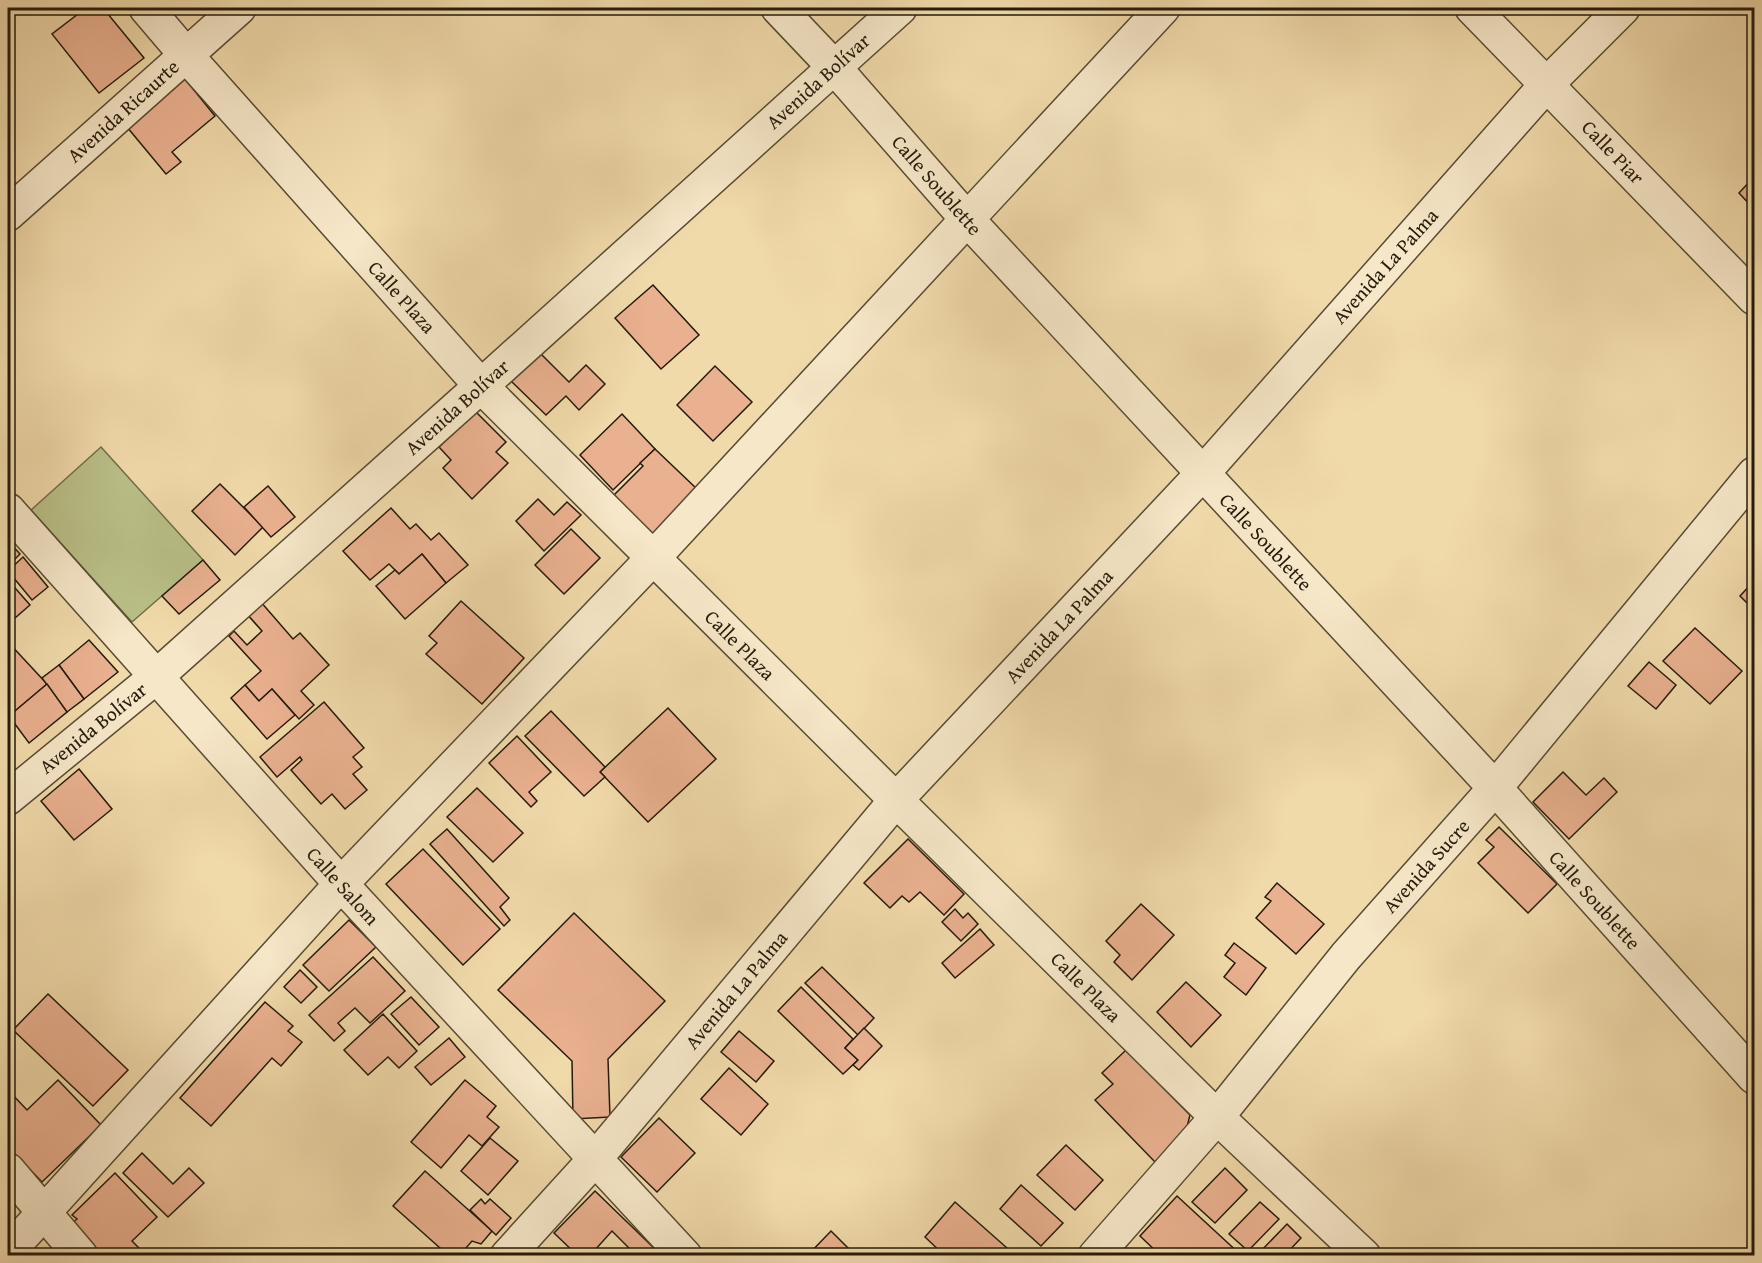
<svg xmlns="http://www.w3.org/2000/svg" width="1762" height="1263" font-family="'Gentium Book Plus',serif">
<style>
.green{fill:#bac088;stroke:#706e4a;stroke-width:1.5}
.building{fill:#eab190;stroke:#251b0c;stroke-width:1.5}
.lines{fill:none;stroke-linecap:round;stroke-linejoin:round}
.minor-casing{stroke:#584b34;stroke-width:36}
.minor{stroke:#f6e7c8;stroke-width:33}
.labels{text-anchor:middle;stroke-width:4.5;stroke-linejoin:round;paint-order:stroke}
.street-label{font-size:20px;fill:#251b0c;stroke:#f6e7c8}
</style>
<rect width="100%" height="100%" fill="#f1daaa"/>
<filter id="stains"><feTurbulence type="fractalNoise" baseFrequency=".00333" numOctaves="4"/><feColorMatrix values="0 0 0 0 .2 0 0 0 0 .09 0 0 0 0 .02 0 0 0 .5 -.17"/></filter>
<radialGradient id="worn" r=".72"><stop offset=".6" stop-color="#630" stop-opacity="0"/><stop offset="1" stop-color="#630" stop-opacity=".3"/></radialGradient>
<path class="green" d="M101 447 203 560 132 622 31 510Z"/>
<g class="building">
<path d="M86 8H103L144 58 99 93 52 34Z"/>
<path d="M185 79 215 116 172 152 181 162 166 174 127 127Z"/>
<path d="M1754 177V209L1739 193Z"/>
<path d="M653 285 699 335 661 369 615 318Z"/>
<path d="M540 353 569 382 586 365 605 384 579 410 566 396 546 415 511 381Z"/>
<path d="M715 366 752 402 713 441 677 405Z"/>
<path d="M476 412 506 442 496 452 508 463 472 499 443 468 451 460 439 447Z"/>
<path d="M622 414 655 449 613 490 580 455Z"/>
<path d="M655 449 698 490 652 535 613 496 643 466 640 463Z"/>
<path d="M220 484 263 527 235 555 192 511Z"/>
<path d="M268 486 295 517 271 537 244 507Z"/>
<path d="M538 499 554 515 567 502 581 515 544 551 516 521Z"/>
<path d="M391 508 410 529 416 524 431 540 439 533 468 565 446 583 422 554 399 574 389 564 370 580 343 551Z"/>
<path d="M571 529 600 558 564 594 535 565Z"/>
<path d="M8 541 20 554 8 566Z"/>
<path d="M422 554 446 583 405 619 376 586 395 570 399 574Z"/>
<path d="M23 557 48 587 32 600 8 571Z"/>
<path d="M203 560 220 580 179 614 162 596Z"/>
<path d="M8 580 30 605 8 624Z"/>
<path d="M1754 581V610L1740 596Z"/>
<path d="M260 601 293 639 300 633 329 665 301 691 314 705 299 719 272 689 259 701 245 685 261 671 229 636 234 631 247 645 262 631 246 613Z"/>
<path d="M461 601 524 658 482 704 426 654 437 643 429 636Z"/>
<path d="M1695 628 1742 671 1710 704 1663 661Z"/>
<path d="M89 640 118 672 84 699 59 665Z"/>
<path d="M8 642 47 684 9 716 8 715Z"/>
<path d="M1649 662 1676 685 1656 709 1628 686Z"/>
<path d="M59 665 84 699 67 712 42 678Z"/>
<path d="M47 684 67 712 29 743 9 716Z"/>
<path d="M245 685 259 701 272 689 295 715 267 739 231 698Z"/>
<path d="M324 702 364 748 353 757 362 767 353 774 367 790 345 809 332 794 321 804 291 770 302 760 300 757 277 777 260 757Z"/>
<path d="M668 708 716 759 648 822 600 772Z"/>
<path d="M551 711 605 767 600 772 605 777 584 796 525 736Z"/>
<path d="M517 736 551 772 529 792 537 801 531 807 489 763Z"/>
<path d="M79 769 112 809 74 840 41 801Z"/>
<path d="M1563 772 1586 795 1604 778 1617 792 1569 839 1533 802Z"/>
<path d="M477 788 523 833 493 862 447 817Z"/>
<path d="M1499 827 1557 884 1528 913 1478 863 1494 847 1486 840Z"/>
<path d="M447 829 509 898 500 907 510 920 504 926 430 844Z"/>
<path d="M908 839 964 894 944 915 920 892 909 902 902 896 890 908 864 883Z"/>
<path d="M423 849 500 929 463 965 386 884Z"/>
<path d="M1277 883 1324 924 1296 954 1256 918 1271 901 1265 897Z"/>
<path d="M1141 904 1174 935 1132 980 1114 962 1120 955 1106 941Z"/>
<path d="M955 909 963 918 968 913 978 924 961 941 942 922Z"/>
<path d="M574 913 665 1001 608 1059 610 1117 573 1119 572 1061 498 990Z"/>
<path d="M349 920 376 947 329 991 303 965Z"/>
<path d="M980 929 994 945 955 978 942 963Z"/>
<path d="M1234 943 1266 968 1246 995 1224 977 1235 963 1225 955Z"/>
<path d="M373 957 405 991 370 1023 355 1008 338 1023 345 1031 334 1041 309 1015Z"/>
<path d="M822 967 874 1018 858 1035 805 983Z"/>
<path d="M300 970 317 987 301 1003 284 987Z"/>
<path d="M1186 982 1221 1015 1191 1047 1157 1012Z"/>
<path d="M801 987 853 1039 845 1048 858 1060 843 1074 778 1011Z"/>
<path d="M48 994 128 1070 93 1106 13 1030Z"/>
<path d="M411 997 439 1027 419 1045 391 1014Z"/>
<path d="M265 1002 293 1026 288 1031 302 1042 281 1066 272 1058 211 1126 180 1098Z"/>
<path d="M383 1014 417 1051 399 1068 388 1057 368 1075 344 1050Z"/>
<path d="M864 1028 882 1046 859 1070 853 1065 858 1060 845 1048Z"/>
<path d="M739 1031 774 1061 756 1082 721 1052Z"/>
<path d="M449 1038 465 1057 431 1085 415 1067Z"/>
<path d="M1126 1050 1190 1115 1186 1131 1155 1162 1095 1100 1113 1084 1102 1073Z"/>
<path d="M729 1068 768 1104 741 1135 701 1099Z"/>
<path d="M58 1080 101 1125 42 1182 8 1147V1090L27 1110Z"/>
<path d="M465 1080 496 1106 487 1117 499 1127 482 1146 469 1135 441 1168 411 1142Z"/>
<path d="M659 1118 695 1153 657 1192 621 1157Z"/>
<path d="M490 1138 518 1161 488 1195 461 1171Z"/>
<path d="M1066 1145 1103 1180 1075 1210 1037 1175Z"/>
<path d="M142 1153 173 1184 189 1168 204 1183 168 1217 123 1173Z"/>
<path d="M1225 1168 1247 1190 1215 1223 1192 1202Z"/>
<path d="M425 1171 492 1231 481 1244 472 1241 459 1256H449L393 1206Z"/>
<path d="M115 1173 157 1217 132 1241 141 1250 136 1256H102L71 1224 77 1219 72 1215Z"/>
<path d="M1021 1185 1063 1223 1041 1246 1000 1209Z"/>
<path d="M595 1191 657 1251 652 1256H637L612 1231 594 1251 599 1256H578L554 1233Z"/>
<path d="M1177 1196 1242 1256H1161L1140 1236Z"/>
<path d="M481 1199 485 1204 490 1199 511 1218 496 1235 470 1210Z"/>
<path d="M955 1202 1016 1256H945L925 1237Z"/>
<path d="M1260 1202 1279 1219 1248 1251 1229 1234Z"/>
<path d="M1287 1224 1301 1238 1284 1256H1256Z"/>
<path d="M831 1231 856 1256H807Z"/>
</g>
<g class="lines">
<defs>
<g id="minor">
<path d="M146 8 186 55 481 386 896 800 1217 1117 1364 1256"/>
<path d="M778 8 834 67 966 218 1495 788 1754 1077"/>
<path d="M1472 8 1754 298"/>
<path d="M8 214 239 8"/>
<path d="M8 510 341 884 685 1256"/>
<path d="M8 798 157 676 481 386 900 8"/>
<path d="M8 1170 81 1256"/>
<path d="M8 1252 341 884 653 558 1163 8"/>
<path d="M507 1256 595 1159 896 800 1202 474 1547 84 1623 8"/>
<path d="M1095 1256 1217 1117 1346 956 1495 788 1754 474"/>
</g>
</defs>
<use href="#minor" class="minor-casing"/>
<use href="#minor" class="minor"/>
</g>
<g class="labels">
<g class="street-label">
<text transform="translate(818 81) rotate(-42)" y="7">Avenida Bolívar</text>
<text transform="translate(123 111) rotate(-42)" y="7">Avenida Ricaurte</text>
<text transform="translate(1613 152) rotate(46)" y="7">Calle Piar</text>
<text transform="translate(937 185) rotate(49)" y="7">Calle Soublette</text>
<text transform="translate(1385 266) rotate(-48)" y="7">Avenida La Palma</text>
<text transform="translate(402 297) rotate(48)" y="7">Calle Plaza</text>
<text transform="translate(457 407) rotate(-42)" y="7">Avenida Bolívar</text>
<text transform="translate(1266 542) rotate(47)" y="7">Calle Soublette</text>
<text transform="translate(1059 626) rotate(-47)" y="7">Avenida La Palma</text>
<text transform="translate(740 645) rotate(45)" y="7">Calle Plaza</text>
<text transform="translate(93 728) rotate(-39)" y="7">Avenida Bolívar</text>
<text transform="translate(1426 866) rotate(-48)" y="7">Avenida Sucre</text>
<text transform="translate(343 886) rotate(48)" y="7">Calle Salom</text>
<text transform="translate(1595 900) rotate(48)" y="7">Calle Soublette</text>
<text transform="translate(1086 987) rotate(45)" y="7">Calle Plaza</text>
<text transform="translate(736 990) rotate(-50)" y="7">Avenida La Palma</text>
</g>
</g>
<rect width="1762" height="1263" fill="none" stroke="#f1daaa" stroke-width="30"/>
<rect x="9" y="9" width="1744" height="1245" fill="none" stroke="#251b0c" stroke-width="3"/>
<rect x="15" y="15" width="1732" height="1233" fill="none" stroke="#251b0c" stroke-width="1.5"/>
<rect width="100%" height="100%" filter="url(#stains)"/>
<rect width="100%" height="100%" fill="url(#worn)"/>
</svg>
